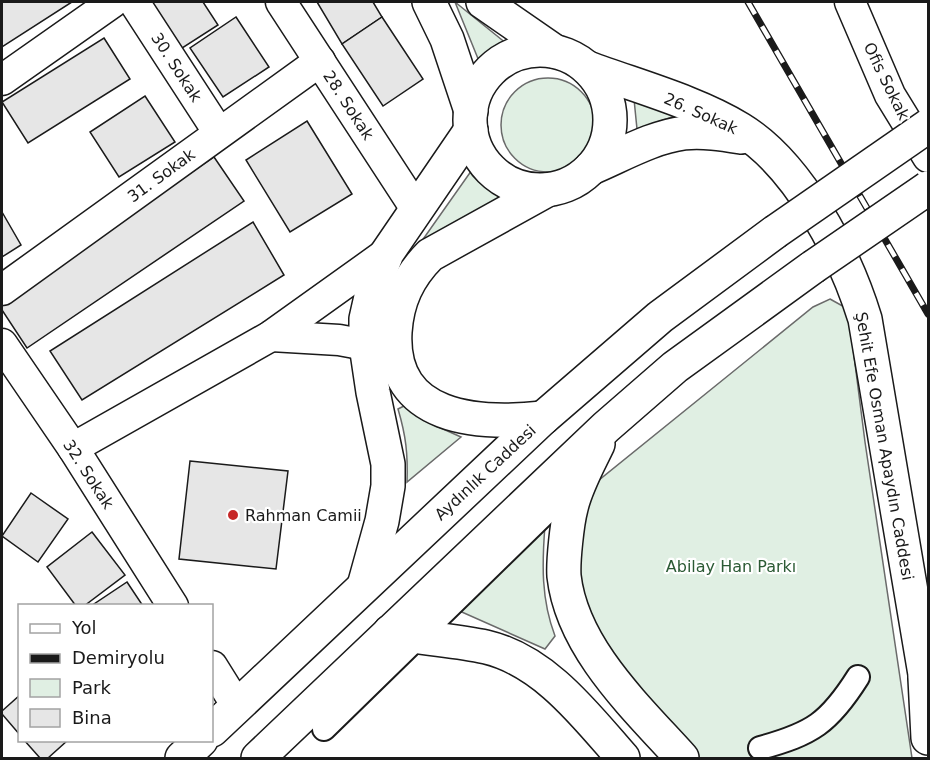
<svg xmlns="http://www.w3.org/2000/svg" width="930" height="760" font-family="'DejaVu Sans',sans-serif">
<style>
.green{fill:#e0efe3;stroke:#6a6a6a;stroke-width:1.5}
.building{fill:#e6e6e6;stroke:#1a1a1a;stroke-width:1.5}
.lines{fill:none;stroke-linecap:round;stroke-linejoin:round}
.pedestrian-casing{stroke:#1a1a1a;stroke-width:26}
.minor-casing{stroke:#1a1a1a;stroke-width:33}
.tertiary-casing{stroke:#1a1a1a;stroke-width:36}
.primary-casing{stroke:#1a1a1a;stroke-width:36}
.pedestrian{stroke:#fff;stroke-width:22}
.minor{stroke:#fff;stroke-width:30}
.tertiary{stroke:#fff;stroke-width:33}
.primary{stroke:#fff;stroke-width:33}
.rail-casing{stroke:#1a1a1a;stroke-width:7}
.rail{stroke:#fff;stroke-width:4.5;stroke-dasharray:14;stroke-linecap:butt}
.primary-bridge-casing{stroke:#1a1a1a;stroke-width:36;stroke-linecap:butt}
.primary-bridge{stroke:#fff;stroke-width:33}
.poi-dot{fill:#c62828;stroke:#fff;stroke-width:2}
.labels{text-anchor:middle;stroke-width:4.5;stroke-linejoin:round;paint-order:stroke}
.street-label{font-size:16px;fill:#1a1a1a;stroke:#fff}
.poi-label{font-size:16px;fill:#1a1a1a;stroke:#fff;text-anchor:start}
.park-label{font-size:16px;fill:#2b5a34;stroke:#fff}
</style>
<rect width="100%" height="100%" fill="#fff"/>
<g class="green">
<path d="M455 2 507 44 481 66Z"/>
<circle cx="548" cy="125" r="47"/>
<path d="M634 99 678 115 637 129Z"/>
<path d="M474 167 500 199 419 245Z"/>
<path d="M830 299 848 309 865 442 912 758H699L586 628 575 584 588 489 813 307Z"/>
<path d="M406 405 423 420 461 437 407 482C408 454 406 436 398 409Z"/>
<path d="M545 525C542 564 541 599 555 636L545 649 455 609Z"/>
</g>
<g class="building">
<path d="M2 2H72L2 47Z"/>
<path d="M150 2H203L218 25 176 52Z"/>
<path d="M317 2H373L382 17 342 44Z"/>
<path d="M236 17 269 67 223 97 190 48Z"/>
<path d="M382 17 423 79 383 106 342 44Z"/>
<path d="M104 38 130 79 28 143 2 102Z"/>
<path d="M145 96 175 142 119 177 90 132Z"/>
<path d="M307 121 352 194 290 232 246 160Z"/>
<path d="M214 157 244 201 27 348 2 310V301Z"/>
<path d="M2 212 21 245 2 257Z"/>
<path d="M253 222 284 275 82 400 50 351Z"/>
<path d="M190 461 288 471 276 569 179 559Z"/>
<path d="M31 493 68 519 38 562 2 536Z"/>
<path d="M92 532 125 575 84 606H76L47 567Z"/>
<path d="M127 582 143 606H91Z"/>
<path d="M20 695V735L2 714V711Z"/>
<path d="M24 740H68L48 758H40Z"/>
</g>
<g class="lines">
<defs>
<g id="pedestrian">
<path d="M324 729 576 483"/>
<path d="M760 748C812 734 829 723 858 677"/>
</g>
<g id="minor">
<path d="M134 2 219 133"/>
<path d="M281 2 416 209"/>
<path d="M850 2 890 95 928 157"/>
<path d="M2 80 113 2"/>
<path d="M2 290 320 61"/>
<path d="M271 336 339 340 366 345"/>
<path d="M2 344 73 448 173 606"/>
<path d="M73 448 271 336 387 253"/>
<path d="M212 666 237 706"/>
</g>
<g id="tertiary">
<path d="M429 2 447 39 471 111"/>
<path d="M483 2 554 51"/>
<circle cx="540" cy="120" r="70"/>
<path d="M588 68C636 86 696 102 740 129 799 165 845 254 865 319L928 692"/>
<path d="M591 168C620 156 652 137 684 133 703 131 722 134 741 137"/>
<path d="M925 678 928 738"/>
</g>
<g id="primary">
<path d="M543 418C478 425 390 420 395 332 397 301 408 277 430 255L547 190"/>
<path d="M598 444C588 465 576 486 571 508 567 523 563 561 564 576 572 648 636 707 682 758"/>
<path d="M364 586 382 521 388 486V464L373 392 366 345V319L373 288 387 253 471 130"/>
<path d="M390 632C422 639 454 640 486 647 545 661 586 716 623 758"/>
<path d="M212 730 543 418 660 317 775 232"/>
<path d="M182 758 201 740"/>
<path d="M258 758 606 427 675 367 813 267"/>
</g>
</defs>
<use href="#pedestrian" class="pedestrian-casing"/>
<use href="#minor" class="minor-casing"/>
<use href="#tertiary" class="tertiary-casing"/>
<use href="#primary" class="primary-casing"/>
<use href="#pedestrian" class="pedestrian"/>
<use href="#minor" class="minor"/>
<use href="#tertiary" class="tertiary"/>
<use href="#primary" class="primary"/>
<defs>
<path id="rail" d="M748 2 928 314"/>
</defs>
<use href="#rail" class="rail-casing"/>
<use href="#rail" class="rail"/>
<defs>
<g id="primary-bridge">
<path d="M775 232 928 126"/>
<path d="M813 267 928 188"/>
</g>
</defs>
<use href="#primary-bridge" class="primary-bridge-casing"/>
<use href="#primary-bridge" class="primary-bridge"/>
</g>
<circle class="poi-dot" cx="233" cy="515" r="6"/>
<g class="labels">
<g class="street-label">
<text transform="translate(177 67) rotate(57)" y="6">30. Sokak</text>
<text transform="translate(887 81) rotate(64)" y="6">Ofis Sokak</text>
<text transform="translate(349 105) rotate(57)" y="6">28. Sokak</text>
<text transform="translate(701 113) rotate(24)" y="6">26. Sokak</text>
<text transform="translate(161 175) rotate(-36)" y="6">31. Sokak</text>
<text transform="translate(885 446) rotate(80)" y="6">Şehit Efe Osman Apaydın Caddesi</text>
<text transform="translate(485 472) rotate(-43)" y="6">Aydınlık Caddesi</text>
<text transform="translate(89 474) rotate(57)" y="6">32. Sokak</text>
</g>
<g class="poi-label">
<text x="245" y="521">Rahman Camii</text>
</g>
<g class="park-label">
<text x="731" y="572">Abilay Han Parkı</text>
</g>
</g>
<rect width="930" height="760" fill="none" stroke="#1a1a1a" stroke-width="6"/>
<rect x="18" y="604" width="195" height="138" fill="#ffffff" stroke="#a3a3a3" stroke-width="1.5"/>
<rect x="30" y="624" width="30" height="9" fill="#ffffff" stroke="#a3a3a3" stroke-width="1.5"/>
<text x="72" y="634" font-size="18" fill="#1a1a1a">Yol</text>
<rect x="30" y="654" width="30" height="9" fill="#1a1a1a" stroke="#a3a3a3" stroke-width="1.5"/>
<text x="72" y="664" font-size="18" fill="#1a1a1a">Demiryolu</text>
<rect x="30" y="679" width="30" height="18" fill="#e0efe3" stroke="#a3a3a3" stroke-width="1.5"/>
<text x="72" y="694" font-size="18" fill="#1a1a1a">Park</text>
<rect x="30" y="709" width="30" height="18" fill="#e6e6e6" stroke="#a3a3a3" stroke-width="1.5"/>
<text x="72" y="724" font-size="18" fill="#1a1a1a">Bina</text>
</svg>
